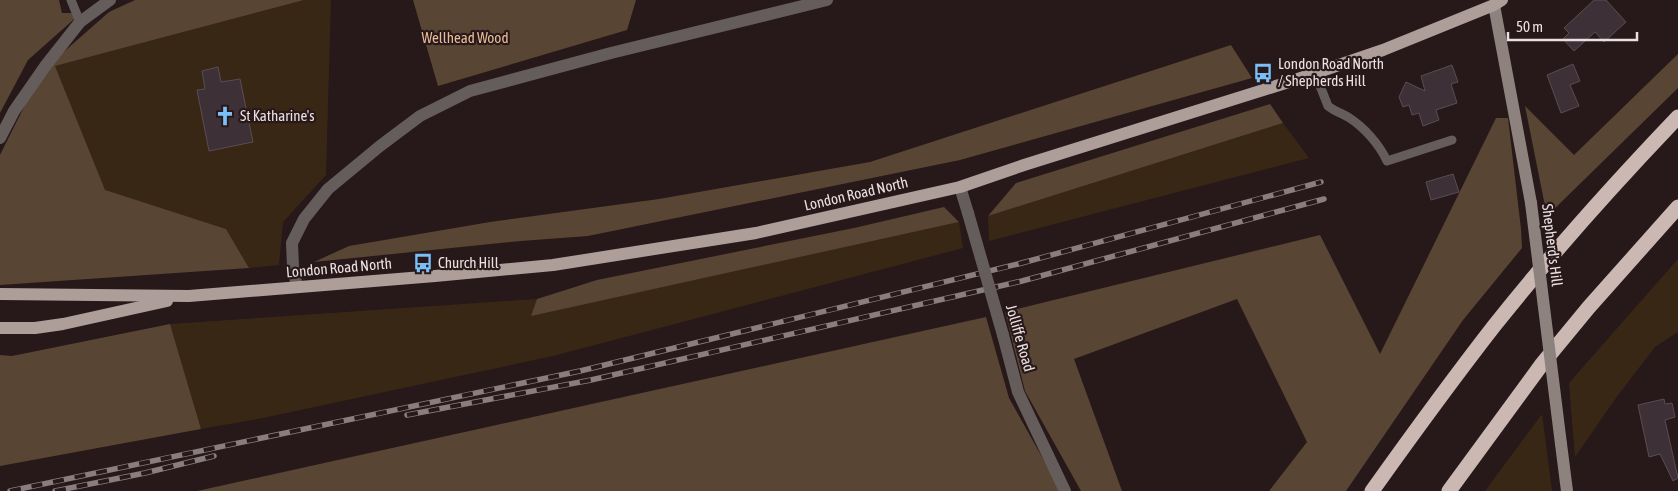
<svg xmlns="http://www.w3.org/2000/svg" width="1678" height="491" font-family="'Asap Condensed',sans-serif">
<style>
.green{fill:#392716}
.forest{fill:#594533}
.building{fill:#3e3037;stroke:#5b4c53}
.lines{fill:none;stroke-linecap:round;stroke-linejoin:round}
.service{stroke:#655d5b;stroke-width:9}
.minor{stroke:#655d5b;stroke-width:12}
.tertiary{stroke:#655d5b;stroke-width:12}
.secondary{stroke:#8e827e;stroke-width:12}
.primary{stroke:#ae9e99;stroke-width:12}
.motorway{stroke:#cbb8b2;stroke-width:15}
.rail-casing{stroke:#8a7d7f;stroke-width:5.5}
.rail{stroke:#27181a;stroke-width:4;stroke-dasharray:11;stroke-linecap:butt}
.minor-bridge{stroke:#655d5b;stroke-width:12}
.secondary-bridge{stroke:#8e827e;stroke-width:12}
.labels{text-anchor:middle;stroke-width:4.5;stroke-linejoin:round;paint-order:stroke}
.park-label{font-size:15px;fill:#e8bc98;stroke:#27181a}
.poi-label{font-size:15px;fill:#ebe0e1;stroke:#27181a;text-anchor:start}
.street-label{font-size:15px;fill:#ebe0e1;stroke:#27181a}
</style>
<rect width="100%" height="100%" fill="#27181a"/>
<g class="green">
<path d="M304 0H331L326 175 283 222 279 265 249 268 226 229 105 191 55 66Z"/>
<path d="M1283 123 1309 158 989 241 988 216Z"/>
<path d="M959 222 963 248 553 356 263 418 201 429 170 324 537 299 532 315Z"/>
<path d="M1678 259V332L1655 347 1618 395 1575 457 1569 383Z"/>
<path d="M1542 414 1552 491H1485Z"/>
</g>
<g class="forest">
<path d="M0 0H59L62 13H81L28 60 0 113Z"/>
<path d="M135 0H304L55 66 105 190 226 229 249 268 0 285V155L42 71 109 12Z"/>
<path d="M413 0H636L627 30 438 86Z"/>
<path d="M1231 45 1252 78 960 160 588 236 521 241 314 262 349 246 490 222 659 199 870 162Z"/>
<path d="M1678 54V88L1547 216 1525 106 1574 155Z"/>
<path d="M1270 104 1283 123 988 216 1016 183Z"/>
<path d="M1496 118H1508L1521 229 1522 248 1463 320 1346 491H1269L1307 442 1237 299 1074 359 1122 491H1081L1025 391 1005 312 1320 235 1380 354Z"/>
<path d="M944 207 959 222 531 316 537 299 597 280 854 228Z"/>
<path d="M986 317 1009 398 1061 491H197Z"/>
<path d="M170 324 201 429 0 466V355L12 356Z"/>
</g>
<g class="building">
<path d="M1594 0H1606L1626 22 1604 42 1595 32 1574 51 1563 39 1569 33 1564 28Z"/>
<path d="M1573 64 1580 81 1570 85 1579 106 1561 113 1547 75Z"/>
<path d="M1452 65 1458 82 1451 84 1457 103 1436 110 1439 120 1423 126 1419 113 1412 115 1409 105 1403 107 1399 97 1406 82 1425 91 1421 76Z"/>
<path d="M218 67 221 82 240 79 253 142 209 151 197 90 205 89 202 71Z"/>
<path d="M1453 174 1459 192 1431 200 1426 182Z"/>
<path d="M1664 399 1665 404 1672 403 1675 417 1665 420 1678 478 1673 481 1660 454 1649 457 1638 405Z"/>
</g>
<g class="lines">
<g class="service">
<path d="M71 0 80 22"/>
<path d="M1315 73 1328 106C1334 111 1341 113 1348 117 1364 127 1379 144 1387 161L1452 140"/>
</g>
<g class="minor">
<path d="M960 187 968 213"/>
<path d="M297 287 293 267 292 243 304 219 328 189 380 146 420 116 470 91 611 53 827 0"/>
<path d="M1003 335 1018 392 1065 491"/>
</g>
<path class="tertiary" d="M0 138 14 111 46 65 80 22 110 0"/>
<g class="secondary">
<path d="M1494 5 1531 203"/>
<path d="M1561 444 1567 491"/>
</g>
<g class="primary">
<path d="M0 294 189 296 435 276 553 265 756 233 960 187 1024 165 1292 81 1383 50 1494 5 1502 0"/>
<path d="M0 328H35L63 324 167 301"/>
</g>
<g class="motorway">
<path d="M1372 491C1412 435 1452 380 1494 326 1552 253 1614 184 1678 117"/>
<path d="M1449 491 1542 364 1589 307 1678 207"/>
</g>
<defs>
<g id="rail">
<path d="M407 415 591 380 1022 281 1324 199"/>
<path d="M10 491 580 371 1018 264 1321 182"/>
<path d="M55 491 145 473 214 456"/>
</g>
</defs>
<use href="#rail" class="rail-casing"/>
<use href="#rail" class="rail"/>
<path class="minor-bridge" d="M968 213 1003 335"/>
<path class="secondary-bridge" d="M1531 203 1561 444"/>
</g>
<defs>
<symbol id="bus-bare" viewBox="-9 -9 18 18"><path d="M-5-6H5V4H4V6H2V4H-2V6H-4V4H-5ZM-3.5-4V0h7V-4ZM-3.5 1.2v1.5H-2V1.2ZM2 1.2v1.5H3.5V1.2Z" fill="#7abff8" stroke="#27181a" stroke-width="2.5" paint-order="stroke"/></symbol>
<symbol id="church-bare" viewBox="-9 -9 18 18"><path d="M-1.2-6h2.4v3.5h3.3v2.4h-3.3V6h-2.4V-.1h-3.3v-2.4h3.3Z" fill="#7abff8" stroke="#27181a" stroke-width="2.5" paint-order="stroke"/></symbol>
</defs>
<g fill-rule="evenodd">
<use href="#bus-bare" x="1249" y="59" width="28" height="28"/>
<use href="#church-bare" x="211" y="102" width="28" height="28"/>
<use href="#bus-bare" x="409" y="249" width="28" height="28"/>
</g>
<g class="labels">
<g class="park-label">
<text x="465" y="43">Wellhead Wood</text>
</g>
<g class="poi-label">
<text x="1278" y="69">London Road North<tspan x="1278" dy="17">/ Shepherds Hill</tspan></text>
<text x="240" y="121">St Katharine's</text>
<text x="438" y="268">Church Hill</text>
</g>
<g class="street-label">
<text transform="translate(856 194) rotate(-13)" y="5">London Road North</text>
<text transform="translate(1552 245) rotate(83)" y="5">Shepherd's Hill</text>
<text transform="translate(339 268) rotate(-5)" y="5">London Road North</text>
<text transform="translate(1020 338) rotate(74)" y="5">Jolliffe Road</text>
</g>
</g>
<path d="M1508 32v8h129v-8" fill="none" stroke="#ebe0e1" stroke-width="2.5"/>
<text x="1516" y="32" font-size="15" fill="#ebe0e1" stroke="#27181a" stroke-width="4" paint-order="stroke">50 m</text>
</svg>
